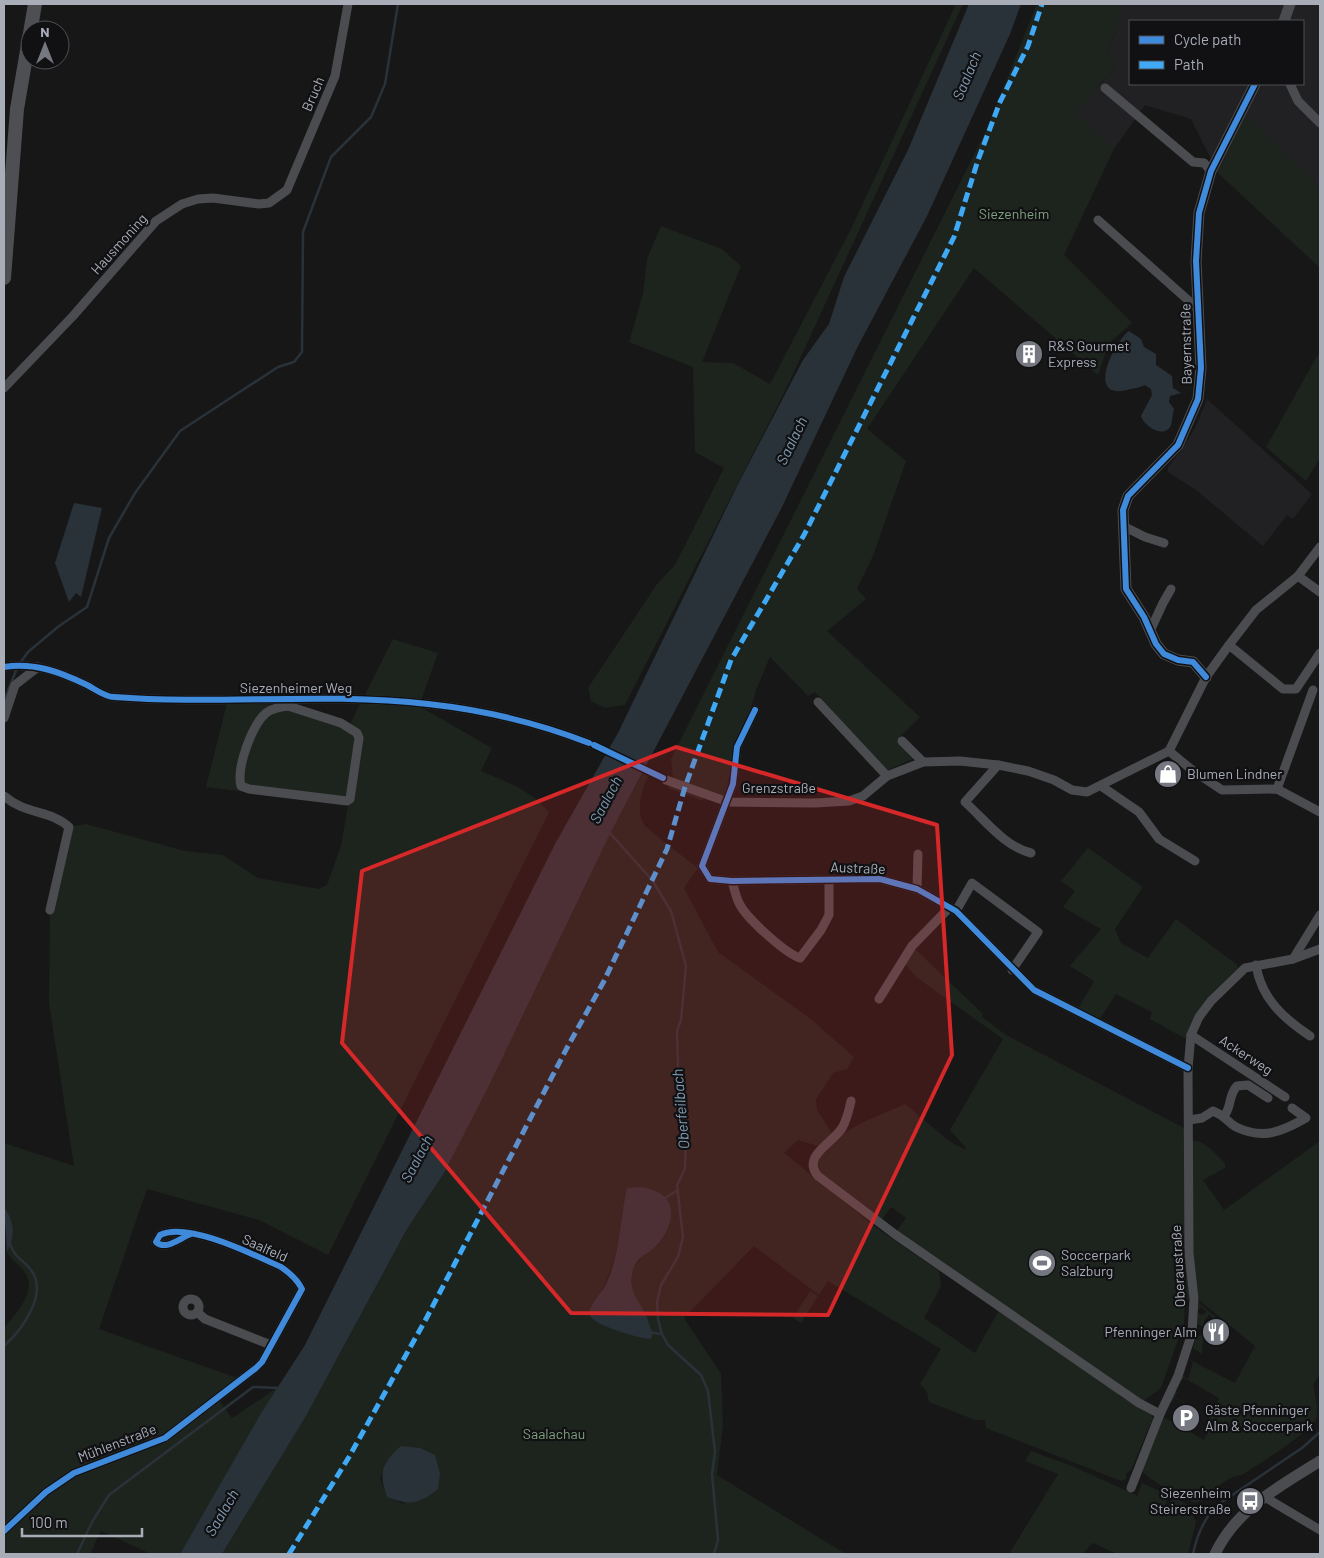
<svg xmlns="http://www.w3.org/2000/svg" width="1324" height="1558" font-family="Barlow,sans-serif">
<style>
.built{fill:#212123;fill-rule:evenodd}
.green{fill:#1d241e;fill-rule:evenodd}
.water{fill:#2a3239}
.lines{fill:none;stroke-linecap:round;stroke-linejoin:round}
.stream{stroke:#2a3239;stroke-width:2.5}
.minor{stroke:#4b4c50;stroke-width:9}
.tertiary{stroke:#4b4c50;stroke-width:11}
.primary{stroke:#4d4f52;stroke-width:14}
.quiet{stroke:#3fa9f5;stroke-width:5;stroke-dasharray:10 5;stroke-linecap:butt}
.cycleway-casing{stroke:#111113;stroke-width:9}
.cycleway{stroke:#408adc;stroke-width:6}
.marked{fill:#d62828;fill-opacity:0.2;stroke:#d62828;stroke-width:4;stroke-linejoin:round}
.labels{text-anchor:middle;stroke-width:4.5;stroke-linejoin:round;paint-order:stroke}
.street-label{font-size:14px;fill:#a8adb8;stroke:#111113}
.park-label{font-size:14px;fill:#7fa381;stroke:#111113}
.poi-label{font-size:14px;fill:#a8adb8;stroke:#111113;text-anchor:start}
.water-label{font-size:15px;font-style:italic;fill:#7f9bb3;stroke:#111113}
</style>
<rect width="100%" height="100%" fill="#171717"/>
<g class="built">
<path d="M1119 4H1320V188L1245 115 1218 173 1191 119 1145 105 1114 149 1075 113 1115 67 1108 49 1116 32ZM1130 21H1303V84H1130Z"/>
<path d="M1207 399 1312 494 1293 519 1287 515 1263 546 1196 490 1168 472V467L1182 449 1196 426Z"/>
</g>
<g class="green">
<path d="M956 4H963L787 387 625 705 605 708 591 701 588 688 657 584 675 565 724 468 695 452 693 367 629 342 643 294 647 259 661 226 722 249 741 266 702 362 733 363 770 384 850 231Z"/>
<path d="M1037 4 1121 5 1116 32 1108 49 1115 67 1075 113 1114 149 1064 255 1132 323 1109 343 1098 375 974 268 867 429 906 461 873 556 857 589 866 599 827 631 920 717 897 740 915 758 886 771 815 692 808 696 770 657 756 690 746 725 735 745 725 796 708 790 703 801 668 788 673 779 671 759 986 131Z"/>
<path d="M1245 114 1320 188V268L1218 173Z"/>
<path d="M1320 351V458L1306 481 1266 447Z"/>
<path d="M393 639 438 653 419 706 492 748 481 771C507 782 530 790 549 812L328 1255 259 1220 147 1189 99 1329 240 1379 217 1398 232 1418 277 1388 180 1554H151L101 1531 90 1554H4V1328C16 1313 40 1289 23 1270 17 1263 11 1260 7 1252 14 1237 14 1222 4 1207V1143L74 1166 49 1003 50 910 69 827 86 824 185 851 223 855 258 878 319 889 327 885 341 846 348 805 206 787 227 703 285 705 349 726Z"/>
<path d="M643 772 649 775C642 787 636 810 643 823 648 831 688 860 698 868L684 888 718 952 812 1020 854 1057 847 1069 833 1073 816 1099 817 1110 833 1135 821 1147 798 1140 784 1153 878 1229 939 1271 941 1286 924 1318 975 1353 999 1310 1119 1392V1396L1151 1413 1153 1418 1131 1470 1126 1474V1479L1121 1481 986 1428 985 1420H975L929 1402 927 1392 920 1384 941 1349 828 1281 819 1295 754 1246 684 1318 721 1374 723 1424 717 1475 846 1554H222L306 1416 407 1229 444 1173 487 1090 610 834ZM622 1210H671L664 1235 657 1246 646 1252 634 1267 632 1276 631 1289 652 1331 601 1292C613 1271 622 1234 622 1210ZM387 1459 404 1504 387 1497 380 1479Z"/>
<path d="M1088 848 1143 887 1115 929 1121 943 1148 958 1176 919 1237 965 1238 968C1216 990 1196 1009 1186 1039L1150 1019 1152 1012 1116 994 1099 1020 1078 1009 1094 981 1070 966 1101 929 1063 907 1075 891 1061 881Z"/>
<path d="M914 948 983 1014 982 1017 1006 1035 1186 1129 1190 1141C1205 1139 1215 1154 1225 1163V1168L1203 1180 1224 1210 1320 1141V1373L1313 1385C1315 1394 1319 1409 1316 1419 1311 1432 1257 1465 1242 1475 1226 1477 1217 1487 1206 1498 1203 1502 1199 1500 1195 1503 1183 1496 1147 1481 1141 1469L1162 1416 1204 1440 1211 1427 1206 1424 1209 1418 1175 1398 1171 1403 1169 1401 1175 1391 1177 1392 1175 1397 1209 1418 1212 1413 1217 1415 1222 1408 1217 1404 1219 1398 1184 1378 1180 1382 1183 1376 1188 1379 1193 1363 1188 1359 1235 1383 1255 1346 1200 1301 1198 1295 1191 1294 1190 1299 1185 1300 1184 1323 1161 1388 1142 1402 896 1232 906 1218 891 1207 881 1221 819 1174 815 1165C831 1131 874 1118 905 1104L949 1141 964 1149 966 1148 950 1130 1003 1039 916 977 904 963Z"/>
<path d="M810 1291 818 1296 801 1323 793 1318Z"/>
<path d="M1199 1303 1230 1329 1227 1333 1213 1320 1210 1314 1204 1320V1327L1197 1324 1198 1313 1202 1315 1207 1312 1201 1307 1198 1310Z"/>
<path d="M1201 1335 1203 1337 1202 1354 1193 1348 1196 1336Z"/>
<path d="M1031 1451 1072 1466 1136 1495V1498L1142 1483 1169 1495 1163 1510H1166L1173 1496 1194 1509 1193 1516 1196 1522 1188 1554H1117L1093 1543 1082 1554H1009L1058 1474 1025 1461Z"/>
</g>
<g class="water">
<path d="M969 4H1021L1010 34 927 216 858 346 781 509 610 834 487 1090 444 1173 407 1229 306 1416 222 1554H180L263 1410 305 1345 555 844 619 731 738 484 803 360 829 324 844 277 908 150Z"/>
<path d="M1129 331 1141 339 1144 347 1156 354V365L1172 376 1173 388 1181 393 1170 396 1169 402 1174 409C1172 414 1173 420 1171 425 1164 440 1144 426 1141 416L1152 395 1151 389 1145 385C1139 388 1134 388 1127 390 1086 400 1113 343 1129 331Z"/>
<path d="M74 503 102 508 81 597 76 593 69 602 55 563Z"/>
<path d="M640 1187C676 1191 679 1218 658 1244 649 1255 635 1255 632 1275 629 1292 638 1299 645 1313 648 1319 649 1325 652 1331V1337L650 1339C640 1339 592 1324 590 1316 587 1306 604 1291 607 1282 620 1253 620 1218 627 1188Z"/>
<path d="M4 1207C15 1223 15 1235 7 1252Z"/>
<path d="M401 1446 420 1448 435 1455 440 1474 438 1489C419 1504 410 1506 387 1497 378 1472 382 1463 401 1446Z"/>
</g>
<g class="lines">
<g class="stream">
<path d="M20 663 28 652 59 626 87 607 109 538 135 493 180 431 278 367 294 362 302 352 303 232 331 157 371 117 385 84 398 4"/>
<path d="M4 701 17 668"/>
<path d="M609 832 652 880 671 911 686 966 681 1020 677 1031 679 1099 686 1138 685 1169 677 1185 683 1237 678 1257 661 1285 657 1302 658 1319 662 1334 668 1345 701 1375 708 1391 715 1452 712 1474 718 1540 714 1554"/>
<path d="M665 1198 678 1190"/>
<path d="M649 1332 661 1334"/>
<path d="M4 1346C21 1331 49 1294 31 1270 24 1260 13 1257 10 1243"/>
<path d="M77 1554 92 1522 109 1495 253 1387 279 1388"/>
<path d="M1193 1554C1197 1535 1203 1520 1216 1506L1302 1448 1320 1432"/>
</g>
<g class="minor">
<path d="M1290 84 1298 101 1320 123"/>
<path d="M1105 88 1193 162 1204 163 1211 171"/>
<path d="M1098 220 1198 309"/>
<path d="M4 388 73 316 156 221 182 204 198 199 213 198 259 204 269 203 287 190 335 76 348 4"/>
<path d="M1125 527 1145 537 1164 543"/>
<path d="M1298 576 1320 592"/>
<path d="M1150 631 1163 603 1171 589"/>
<path d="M1229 645 1283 689H1296L1320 653"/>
<path d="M4 667C34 662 60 672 87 685 95 689 105 697 114 697 219 705 324 692 428 704 483 710 538 723 589 743"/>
<path d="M818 702 887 776"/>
<path d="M288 706 341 723 357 733 359 738 350 799 347 801 249 789 241 786C236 768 252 725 266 713 272 708 280 707 288 706Z"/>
<path d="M755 710 737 747 733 784 702 866 710 879 732 881 880 879 917 889 956 911 1034 990 1188 1068"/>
<path d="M4 718 15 685 38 667"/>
<path d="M902 741 923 762"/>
<path d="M1169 751 1206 677 1229 645 1256 610 1298 576 1320 547"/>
<path d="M1169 751 1192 770 1222 790 1277 789 1320 812"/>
<path d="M998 765 965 802C984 819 1005 847 1031 853"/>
<path d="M666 780 728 802 815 803 849 801 863 796 887 776 923 762 960 761 998 765 1028 771 1054 780 1072 790 1087 792 1169 751"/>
<path d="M1101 786 1139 812 1159 839 1195 861"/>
<path d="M1277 789 1313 690"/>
<path d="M4 796C26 815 51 810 69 827L50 910"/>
<path d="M732 881C734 888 736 897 739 903 746 918 785 953 800 958L821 930 829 915V880"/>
<path d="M917 889 918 854"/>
<path d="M956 911 972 883 1038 932 1012 970"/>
<path d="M1293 959 1320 915"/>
<path d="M1256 965C1261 998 1283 1018 1310 1036"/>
<path d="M879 999 912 946 949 908"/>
<path d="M1191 1035 1285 1097"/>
<path d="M851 1101C849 1110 847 1120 842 1128 833 1143 801 1156 818 1176L896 1235 1139 1403 1160 1414"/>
<path d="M1224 1116C1232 1107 1228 1095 1237 1086L1248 1085 1268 1098"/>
<path d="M1189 1120 1202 1118 1213 1111C1226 1116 1227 1122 1236 1127 1263 1140 1281 1132 1306 1118L1292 1108"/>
<circle cx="191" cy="1307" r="8"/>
<path d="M197 1312 205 1319 271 1345"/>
<path d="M1131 1488 1160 1414 1178 1376 1192 1333 1194 1299 1189 1253 1188 1068 1191 1035 1199 1017 1211 1001 1245 968 1293 959 1320 949"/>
<path d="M1263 1496 1320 1530"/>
<path d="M4 1531 46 1492 74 1473 165 1438 256 1368 262 1362 302 1289C297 1279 290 1273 281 1267 254 1255 187 1221 160 1235L156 1242C166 1251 180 1238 191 1234"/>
</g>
<g class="tertiary">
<path d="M1284 21 1290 4"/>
<path d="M1206 677 1193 662 1178 660 1164 654 1156 644 1144 617 1126 589 1123 510 1128 496 1178 445 1198 399 1201 368 1196 261 1199 213 1211 171 1255 84"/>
<path d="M1215 1554C1237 1508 1279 1487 1320 1461"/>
</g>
<path class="primary" d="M4 278 17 109 35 4"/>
<path class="quiet" d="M289 1554 349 1457 426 1319 568 1046 604 981 667 849 685 787 731 660 804 535 954 237 978 160 1000 102 1028 46 1042 4"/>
<defs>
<g id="cycleway">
<path d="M4 667C34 662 60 672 87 685 95 689 105 697 114 697 219 705 324 692 428 704 483 710 538 723 589 743"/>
<path d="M1206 677 1193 662 1178 660 1164 654 1156 644 1144 617 1126 589 1123 510 1128 496 1178 445 1198 399 1201 368 1196 261 1199 213 1211 171 1255 84"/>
<path d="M755 710 737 747 733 784 702 866 710 879 732 881 880 879 917 889 956 911 1034 990 1188 1068"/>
<path d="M594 745 663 778"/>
<path d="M4 1531 46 1492 74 1473 165 1438 256 1368 262 1362 302 1289C297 1279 290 1273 281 1267 254 1255 187 1221 160 1235L156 1242C166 1251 180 1238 191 1234"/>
</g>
</defs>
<use href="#cycleway" class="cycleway-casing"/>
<use href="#cycleway" class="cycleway"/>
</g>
<path class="marked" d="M676 747 937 825 952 1055 828 1315 571 1313 342 1043 362 871Z"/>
<defs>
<symbol id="building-disc" viewBox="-11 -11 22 22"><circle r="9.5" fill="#757880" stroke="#111113"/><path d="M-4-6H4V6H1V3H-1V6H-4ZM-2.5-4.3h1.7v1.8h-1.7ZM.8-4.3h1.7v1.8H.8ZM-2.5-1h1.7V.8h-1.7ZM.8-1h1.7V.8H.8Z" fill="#fff"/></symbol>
<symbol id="shop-disc" viewBox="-11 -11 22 22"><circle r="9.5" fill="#757880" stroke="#111113"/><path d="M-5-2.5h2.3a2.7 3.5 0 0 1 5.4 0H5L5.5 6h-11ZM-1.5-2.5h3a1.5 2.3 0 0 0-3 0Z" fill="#fff"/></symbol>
<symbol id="stadium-disc" viewBox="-11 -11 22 22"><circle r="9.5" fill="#757880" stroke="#111113"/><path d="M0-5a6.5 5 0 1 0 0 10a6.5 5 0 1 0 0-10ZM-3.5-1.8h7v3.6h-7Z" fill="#fff"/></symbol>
<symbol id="restaurant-disc" viewBox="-11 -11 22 22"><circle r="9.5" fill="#757880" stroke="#111113"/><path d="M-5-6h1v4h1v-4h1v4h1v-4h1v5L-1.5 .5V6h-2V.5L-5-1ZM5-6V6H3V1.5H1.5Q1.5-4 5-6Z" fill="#fff"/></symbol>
<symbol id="parking-disc" viewBox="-11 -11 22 22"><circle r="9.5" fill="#757880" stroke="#111113"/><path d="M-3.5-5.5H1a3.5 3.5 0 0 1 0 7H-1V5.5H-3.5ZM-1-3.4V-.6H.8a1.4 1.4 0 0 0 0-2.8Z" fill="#fff"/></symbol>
<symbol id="bus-disc" viewBox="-11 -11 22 22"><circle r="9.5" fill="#757880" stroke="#111113"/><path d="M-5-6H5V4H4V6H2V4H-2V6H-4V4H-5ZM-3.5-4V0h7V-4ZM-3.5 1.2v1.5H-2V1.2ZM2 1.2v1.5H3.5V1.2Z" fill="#fff"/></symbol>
</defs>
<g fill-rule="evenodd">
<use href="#building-disc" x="1013" y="338" width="32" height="32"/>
<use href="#shop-disc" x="1152" y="758" width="32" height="32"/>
<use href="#stadium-disc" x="1026" y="1247" width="32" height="32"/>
<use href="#restaurant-disc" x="1200" y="1316" width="32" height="32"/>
<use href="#parking-disc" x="1170" y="1402" width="32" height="32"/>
<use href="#bus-disc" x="1234" y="1485" width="32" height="32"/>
</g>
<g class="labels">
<g class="street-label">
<text transform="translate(313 94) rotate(-67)" y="5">Bruch</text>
<text transform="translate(119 244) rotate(-48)" y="5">Hausmoning</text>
<text transform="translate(1186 344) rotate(-91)" y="5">Bayernstraße</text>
<text x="296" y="693">Siezenheimer Weg</text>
<text x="779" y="793">Grenzstraße</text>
<text transform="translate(858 868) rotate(2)" y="5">Austraße</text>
<text transform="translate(1246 1055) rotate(33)" y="5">Ackerweg</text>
<text transform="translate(265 1248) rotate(24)" y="5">Saalfeld</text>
<text transform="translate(1178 1266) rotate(-93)" y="5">Oberaustraße</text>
<text transform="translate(117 1443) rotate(-21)" y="5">Mühlenstraße</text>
</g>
<g class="park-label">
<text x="1014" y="219">Siezenheim</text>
<text x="554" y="1439">Saalachau</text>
</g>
<g class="poi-label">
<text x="1048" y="351">R&amp;S Gourmet<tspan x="1048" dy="16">Express</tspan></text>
<text x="1187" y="779">Blumen Lindner</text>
<text x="1061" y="1260">Soccerpark<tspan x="1061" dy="16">Salzburg</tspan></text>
<text x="1197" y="1337" text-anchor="end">Pfenninger Alm</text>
<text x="1205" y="1415">Gäste Pfenninger<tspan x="1205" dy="16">Alm &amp; Soccerpark</tspan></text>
<text x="1231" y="1498" text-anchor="end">Siezenheim<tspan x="1231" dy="16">Steirerstraße</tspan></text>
</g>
<g class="water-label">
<text transform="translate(967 76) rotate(-67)" y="5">Saalach</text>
<text transform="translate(792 441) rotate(-64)" y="5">Saalach</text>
<text transform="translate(606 800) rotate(-62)" y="5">Saalach</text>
<text transform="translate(681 1109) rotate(-95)" y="5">Oberfeilbach</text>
<text transform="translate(417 1159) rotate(-62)" y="5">Saalach</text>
<text transform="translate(222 1513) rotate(-60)" y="5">Saalach</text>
</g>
</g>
<rect width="1324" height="1558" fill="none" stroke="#a8adb8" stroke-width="10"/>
<rect x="1129" y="20" width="175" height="65" fill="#111113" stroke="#4d4f55"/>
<rect x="1139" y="36" width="25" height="8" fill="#408adc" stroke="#4d4f55"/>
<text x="1174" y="45" font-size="15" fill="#a8adb8">Cycle path</text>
<rect x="1139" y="61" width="25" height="8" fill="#3fa9f5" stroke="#4d4f55"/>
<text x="1174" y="70" font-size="15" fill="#a8adb8">Path</text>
<g transform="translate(45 45)"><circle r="24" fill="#111113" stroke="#4d4f55"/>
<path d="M0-4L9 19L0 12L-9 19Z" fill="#757880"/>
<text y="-8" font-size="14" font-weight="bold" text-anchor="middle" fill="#a8adb8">N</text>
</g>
<path d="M22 1528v8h120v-8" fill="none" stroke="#a8adb8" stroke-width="2.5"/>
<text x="30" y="1528" font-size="15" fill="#a8adb8" stroke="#111113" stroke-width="4" paint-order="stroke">100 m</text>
</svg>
